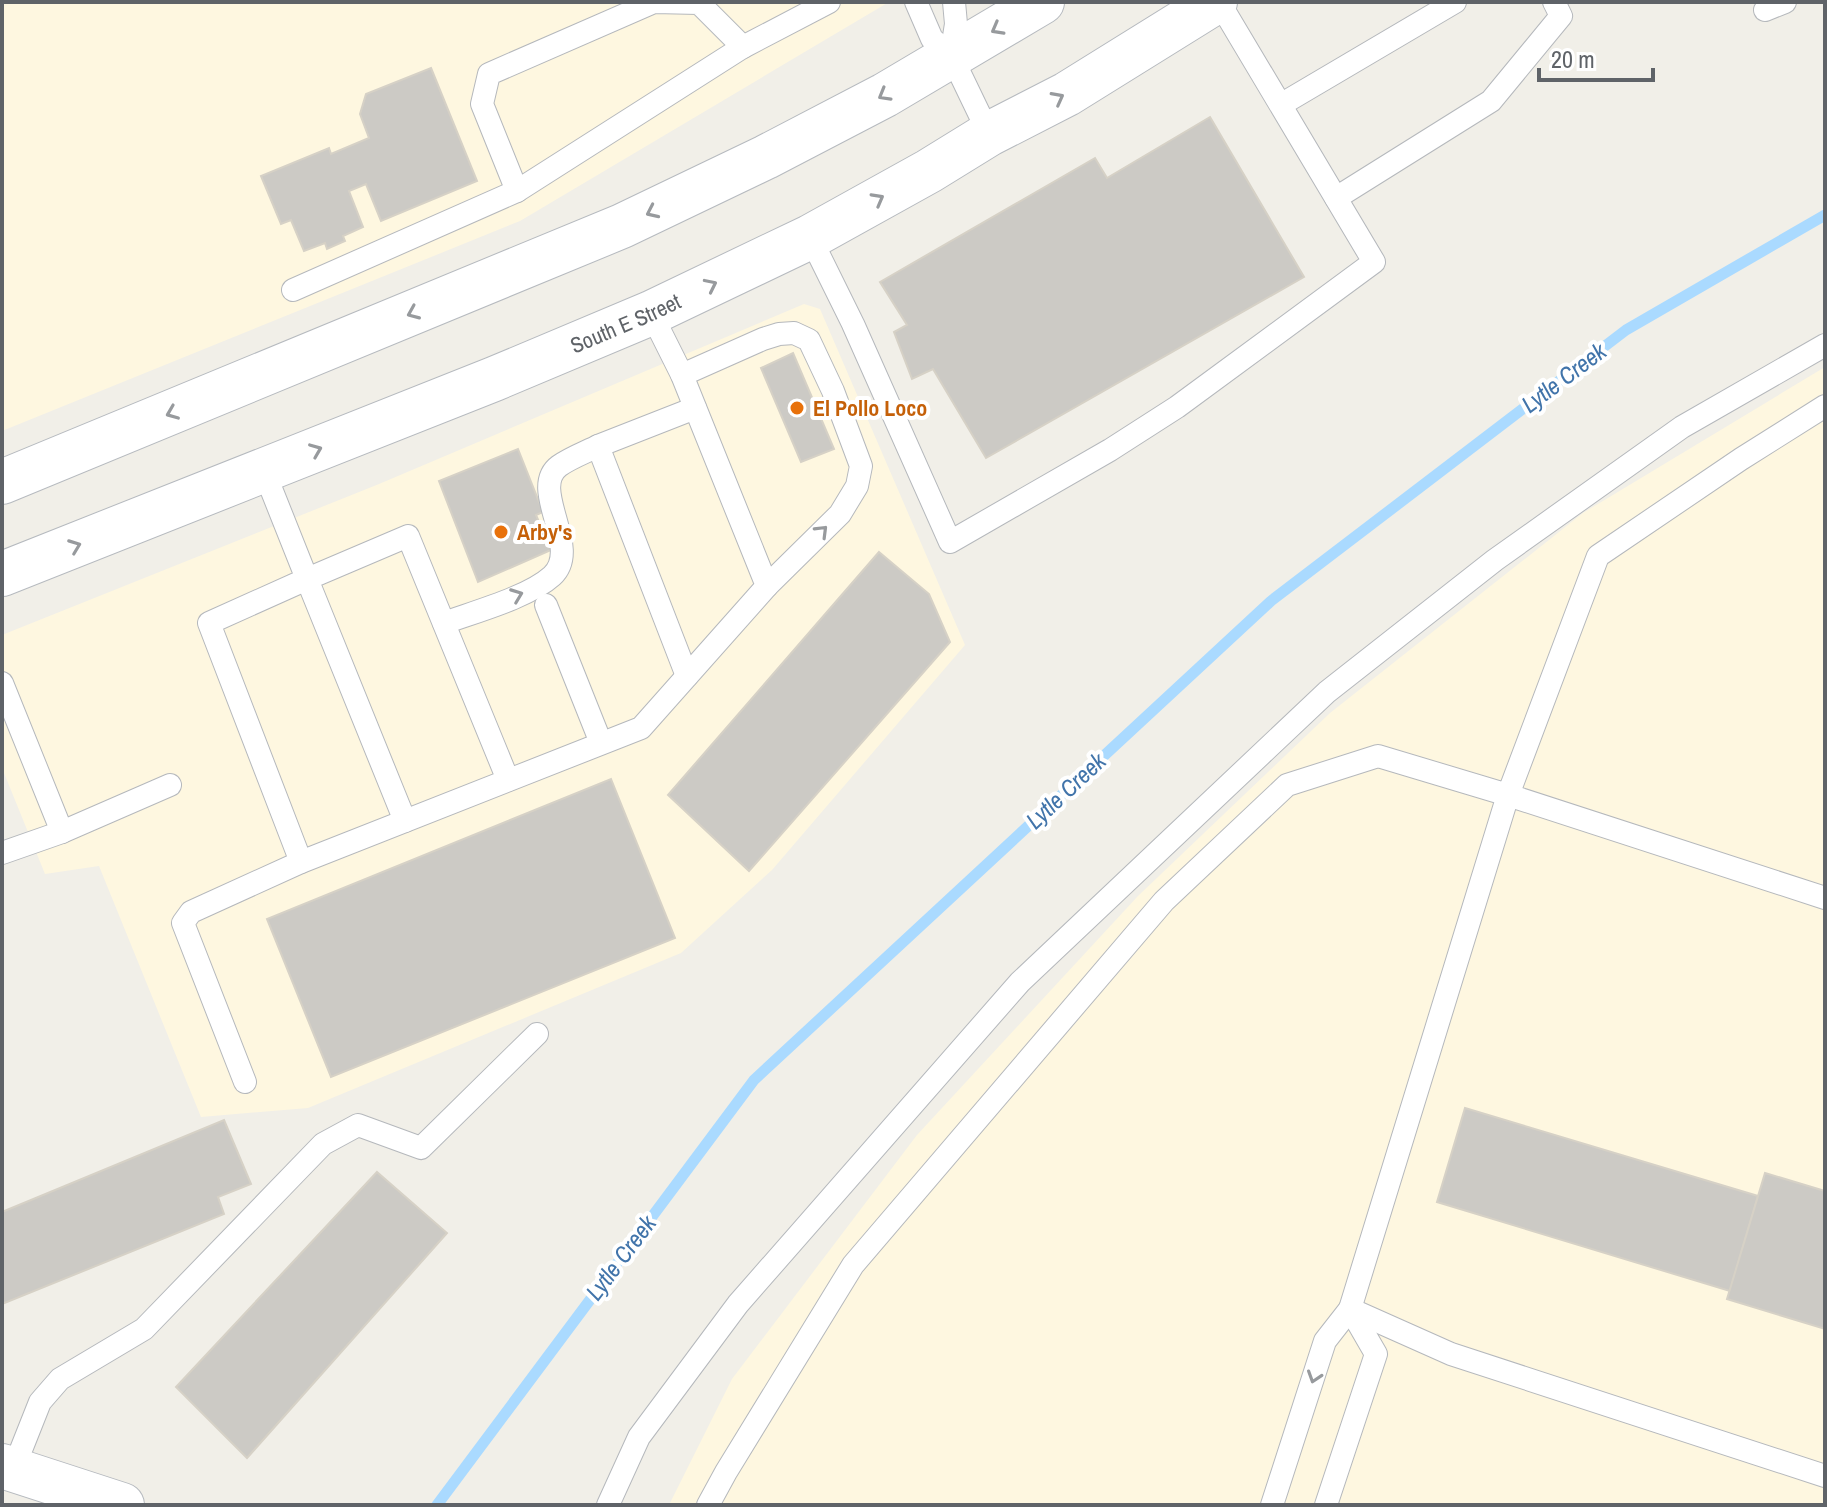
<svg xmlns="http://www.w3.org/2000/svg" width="1827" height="1507" font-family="'Archivo Narrow',sans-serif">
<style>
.commercial{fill:#fef7e0}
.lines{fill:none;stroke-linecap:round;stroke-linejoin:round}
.stream{stroke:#aadaff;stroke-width:11}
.building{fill:#cccac5;stroke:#d6d1c6;stroke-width:2}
.service-casing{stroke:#b5b8bc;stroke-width:24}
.secondary-casing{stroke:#b6babf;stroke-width:46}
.service{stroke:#fff;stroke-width:22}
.secondary{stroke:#fff;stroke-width:44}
.oneway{stroke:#979a9d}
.food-dot{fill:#e8710a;stroke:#fff;stroke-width:3}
.labels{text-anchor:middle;stroke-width:8;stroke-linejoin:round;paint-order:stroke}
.street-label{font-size:22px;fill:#5f6368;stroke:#fff}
.food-label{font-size:22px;font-weight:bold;fill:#c56008;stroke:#fff;text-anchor:start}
.water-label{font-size:24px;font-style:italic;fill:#4174aa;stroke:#fff}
</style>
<rect width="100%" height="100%" fill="#f1efe8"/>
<g class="commercial">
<path d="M2 2H889L520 221 2 431Z"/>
<path d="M804 304 820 309 965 645 772 870 681 953 308 1108 201 1117 99 866 45 874 2 768V635L379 484Z"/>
<path d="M1825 367V1505H669L732 1379 917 1135 1138 896 1330 713 1583 513Z"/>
</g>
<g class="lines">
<path class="stream" d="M437 1505 754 1080 1271 601 1626 330 1825 215"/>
</g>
<g class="building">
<path d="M431 68 477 181 381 221 366 184 349 191 363 227 343 236 345 241 327 249 325 243 304 251 291 220 281 224 261 176 329 148 331 154 369 138 360 114 366 94Z"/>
<path d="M1210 117 1304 277 986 458 933 369 912 379 894 332 907 325 880 282 1095 158 1107 178Z"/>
<path d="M793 353 834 449 801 462 761 368Z"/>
<path d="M518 449 543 512 536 515 551 550 478 582 439 481Z"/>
<path d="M879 552 929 594 950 642 749 871 668 795Z"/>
<path d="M611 779 675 938 331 1077 267 919Z"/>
<path d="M1465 1108 1758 1196 1730 1291 1437 1202Z"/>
<path d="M224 1120 251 1184 218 1197 224 1214 2 1304V1212Z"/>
<path d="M377 1172 447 1233 247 1458 176 1387Z"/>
<path d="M1765 1173 1825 1191V1329L1727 1299Z"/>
</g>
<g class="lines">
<defs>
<g id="service">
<path d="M916 2 932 39 951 55 989 134"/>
<path d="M1765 10 1785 2"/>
<path d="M951 55 956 24 954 2"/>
<path d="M1282 104 1455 2"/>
<path d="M517 191 482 104 489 74 654 2 699 3 743 47"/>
<path d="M1336 198 1491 101 1561 16 1554 2"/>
<path d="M810 237 853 324 950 542 1110 450 1177 407 1374 262 1219 2"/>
<path d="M293 290 517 191 743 47 829 2"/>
<path d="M682 375 763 339 779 334 794 333 809 340 833 391 861 466 857 486 840 514 767 586"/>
<path d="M264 471 307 579 209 623 301 862 641 728 767 586 682 375 651 313"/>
<path d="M546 605 601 743"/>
<path d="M444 623C474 612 529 597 552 576 583 548 528 489 559 466 570 458 586 452 598 446"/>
<path d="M687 676 598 446 695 408"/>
<path d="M2 683 62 832 170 785"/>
<path d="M405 821 307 579 408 536 508 780"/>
<path d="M2 853 62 832"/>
<path d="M245 1082 183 923 191 912 301 862"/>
<path d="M1350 1309 1451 1354 1825 1476"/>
<path d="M13 1470 40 1402 60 1379 144 1329 323 1144 358 1125 421 1148 537 1034"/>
<path d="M608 1505 639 1437 738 1304 1020 982 1327 692 1495 560 1682 427 1825 345"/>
<path d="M708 1505 726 1472 853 1265 1164 901 1287 785 1378 756 1508 795 1598 556 1741 459 1825 406"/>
<path d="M1272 1505 1325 1341 1350 1309 1508 795 1825 898"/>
<path d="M1326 1505 1376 1354 1350 1309"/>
</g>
<g id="secondary">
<path d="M2 482 622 226 766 157 885 95 1042 2"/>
<path id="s1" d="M2 574 494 379 651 313 810 237 929 171 989 134 1067 94 1215 2"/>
<path d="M2 1466 122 1505"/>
</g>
</defs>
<use href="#service" class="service-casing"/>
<use href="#secondary" class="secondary-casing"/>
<use href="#service" class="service"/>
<use href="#secondary" class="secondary"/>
</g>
<defs><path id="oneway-chevron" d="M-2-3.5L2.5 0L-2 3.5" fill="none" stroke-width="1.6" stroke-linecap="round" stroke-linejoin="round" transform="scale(2)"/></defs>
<g class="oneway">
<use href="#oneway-chevron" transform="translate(997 29) rotate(151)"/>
<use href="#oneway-chevron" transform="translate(884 95) rotate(150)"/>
<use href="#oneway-chevron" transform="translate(1058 98) rotate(-28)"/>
<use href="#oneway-chevron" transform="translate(878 199) rotate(-29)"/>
<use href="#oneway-chevron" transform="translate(652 212) rotate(155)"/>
<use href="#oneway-chevron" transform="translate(711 285) rotate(-26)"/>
<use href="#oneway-chevron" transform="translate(413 313) rotate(157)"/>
<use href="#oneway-chevron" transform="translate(172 413) rotate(158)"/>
<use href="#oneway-chevron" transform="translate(316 450) rotate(-22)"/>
<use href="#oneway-chevron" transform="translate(822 531) rotate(-45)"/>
<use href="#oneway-chevron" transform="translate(75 546) rotate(-21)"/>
<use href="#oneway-chevron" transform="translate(517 595) rotate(-21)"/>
<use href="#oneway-chevron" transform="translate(1314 1377) rotate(108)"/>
</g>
<g class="food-dot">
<circle cx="797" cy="408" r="8"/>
<circle cx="501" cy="532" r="8"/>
</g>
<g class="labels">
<g class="street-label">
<text dy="8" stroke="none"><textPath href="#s1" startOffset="672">South E Street</textPath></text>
</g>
<g class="food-label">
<text x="813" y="416">El Pollo Loco</text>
<text x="517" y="540">Arby's</text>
</g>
<g class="water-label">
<text transform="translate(1564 378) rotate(-37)" y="8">Lytle Creek</text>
<text transform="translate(1066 791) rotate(-43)" y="8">Lytle Creek</text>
<text transform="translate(621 1258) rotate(-53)" y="8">Lytle Creek</text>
</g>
</g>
<rect width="1827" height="1507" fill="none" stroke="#5f6368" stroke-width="8"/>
<path d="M1539 68v12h114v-12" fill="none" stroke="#5f6368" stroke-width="4"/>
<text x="1551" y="68" font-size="24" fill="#5f6368" stroke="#ffffff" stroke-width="6" paint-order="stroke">20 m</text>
</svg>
